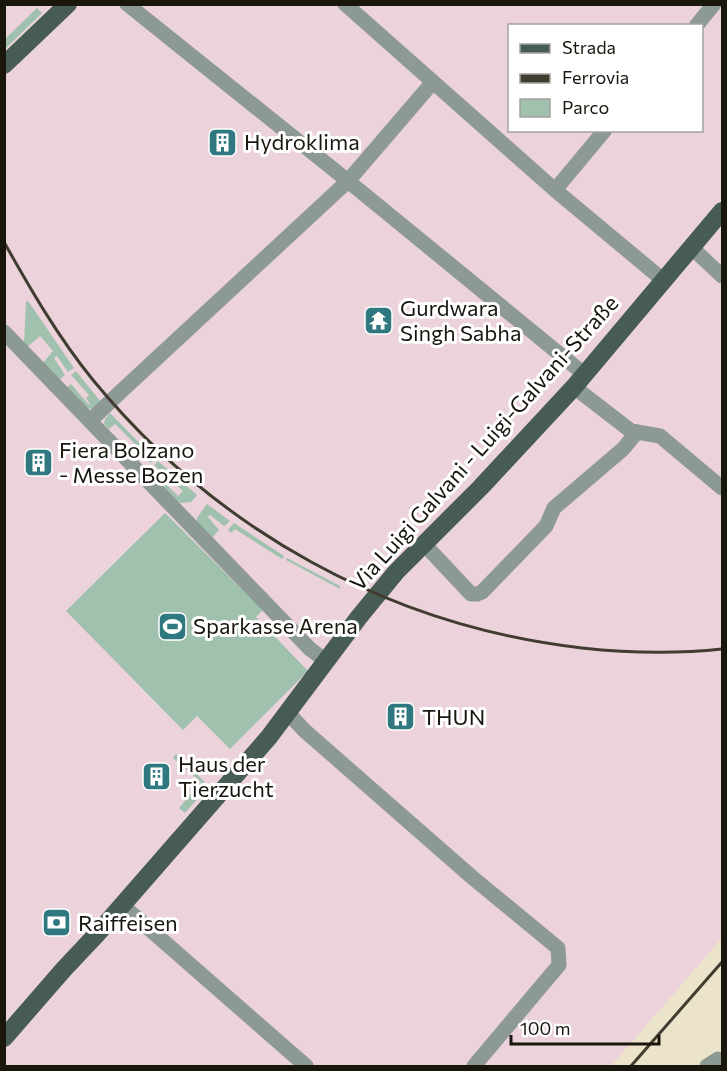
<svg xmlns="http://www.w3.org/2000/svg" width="727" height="1071" font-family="Commissioner,sans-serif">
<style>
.industrial{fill:#ebd2db;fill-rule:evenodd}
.green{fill:#a0c1ad}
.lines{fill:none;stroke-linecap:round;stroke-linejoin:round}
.minor{stroke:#8d9994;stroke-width:15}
.major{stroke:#465c54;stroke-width:18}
.rail{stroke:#403d30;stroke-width:3}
.labels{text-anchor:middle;stroke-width:6;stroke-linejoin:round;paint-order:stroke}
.poi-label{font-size:22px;fill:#19160d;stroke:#fff;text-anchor:start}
.street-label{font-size:22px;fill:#19160d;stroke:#fff}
</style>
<rect width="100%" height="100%" fill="#ebe4ca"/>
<path class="industrial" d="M5 5H722V938L611 1066H5ZM510 26H702V130H510Z"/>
<g class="green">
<path d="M37 8 42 13 5 49V39Z"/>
<path d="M28 301 74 368 68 372 57 356 54 358 65 375 58 381 42 364 53 351 40 336 27 347 24 344 26 302Z"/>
<path d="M76 371 101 402C96 407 94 410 86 408L66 388 71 384 89 405 90 404 86 398 89 395 71 375Z"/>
<path d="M110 413 155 459 151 463 135 448 137 446 115 424 109 429 104 424 105 419Z"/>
<path d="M158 461 197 495 191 502 180 503 176 501 148 472 151 469 178 496 183 491 154 465Z"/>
<path d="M207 504 230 521 224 526 210 515 208 517 219 530 212 538 197 522V518Z"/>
<path d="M165 513 263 610 256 617 308 671 230 749 197 716 183 730 66 611Z"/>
<path d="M234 523 284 556 282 559 235 529 231 533 228 530Z"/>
<path d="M287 558 340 586V589L286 560Z"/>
<path d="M176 754 204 781 205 790 185 813 179 808 201 782 173 758Z"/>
</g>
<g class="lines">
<g class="minor">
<path d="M127 4 348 181 584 374"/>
<path d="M345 4 555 190 663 280"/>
<path d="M696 26 714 4"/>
<path d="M555 190 605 130"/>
<path d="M691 247 722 276"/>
<path d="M4 332 310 649 326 661"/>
<path d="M574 387 631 431 660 436 722 488"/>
<path d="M90 421 115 397 348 181 433 82"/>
<path d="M424 544 471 594H477L482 592 546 526 554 508 623 449 637 432"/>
<path d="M287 712 305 731 473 878 558 948 559 965 474 1066"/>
<path d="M122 905 306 1066"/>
<path d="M707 1066 718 1059 722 1065"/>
</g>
<g class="major">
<path d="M4 65 68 4"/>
<path d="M4 1038 64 969 97 934 269 737 359 617 396 572 481 487 574 387 722 211"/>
</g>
<g class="rail">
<path d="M4 242C31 290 58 337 93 380 216 530 389 626 582 648 628 653 676 654 722 649"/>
<path d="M631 1066 722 962"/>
</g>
</g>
<defs>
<symbol id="building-square" viewBox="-11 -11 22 22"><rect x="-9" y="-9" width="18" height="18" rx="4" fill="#2f7880" stroke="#fff"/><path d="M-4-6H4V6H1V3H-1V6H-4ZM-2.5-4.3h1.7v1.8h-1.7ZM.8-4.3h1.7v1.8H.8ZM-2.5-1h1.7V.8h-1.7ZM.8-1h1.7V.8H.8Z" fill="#fff"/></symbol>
<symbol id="temple-square" viewBox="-11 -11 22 22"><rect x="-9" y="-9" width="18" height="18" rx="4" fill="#2f7880" stroke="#fff"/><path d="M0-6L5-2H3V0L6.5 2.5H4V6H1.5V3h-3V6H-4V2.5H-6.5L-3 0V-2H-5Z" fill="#fff"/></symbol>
<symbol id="stadium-square" viewBox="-11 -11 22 22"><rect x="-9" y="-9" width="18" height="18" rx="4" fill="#2f7880" stroke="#fff"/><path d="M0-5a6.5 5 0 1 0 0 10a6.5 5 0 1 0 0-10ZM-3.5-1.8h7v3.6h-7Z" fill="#fff"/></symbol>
<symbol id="bank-square" viewBox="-11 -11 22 22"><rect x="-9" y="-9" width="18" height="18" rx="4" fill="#2f7880" stroke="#fff"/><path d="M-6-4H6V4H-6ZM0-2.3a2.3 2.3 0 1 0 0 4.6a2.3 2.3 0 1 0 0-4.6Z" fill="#fff"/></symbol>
</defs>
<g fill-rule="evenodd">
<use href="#building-square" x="206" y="126" width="33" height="33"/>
<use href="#temple-square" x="362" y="304" width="33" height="33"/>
<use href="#building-square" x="22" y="446" width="33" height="33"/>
<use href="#stadium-square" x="156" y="610" width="33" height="33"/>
<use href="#building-square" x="384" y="700" width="33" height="33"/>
<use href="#building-square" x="140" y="760" width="33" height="33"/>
<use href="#bank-square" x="40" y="906" width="33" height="33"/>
</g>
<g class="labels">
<g class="poi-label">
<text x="244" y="150">Hydroklima</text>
<text x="400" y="316">Gurdwara<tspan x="400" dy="25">Singh Sabha</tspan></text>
<text x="59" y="458">Fiera Bolzano<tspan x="59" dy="25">- Messe Bozen</tspan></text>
<text x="193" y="634">Sparkasse Arena</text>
<text x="422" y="725">THUN</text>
<text x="178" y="772">Haus der<tspan x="178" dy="25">Tierzucht</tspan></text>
<text x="78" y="931">Raiffeisen</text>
</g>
<g class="street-label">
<text transform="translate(484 443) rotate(-48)" y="8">Via Luigi Galvani - Luigi-Galvani-Straße</text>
</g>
</g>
<rect width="727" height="1071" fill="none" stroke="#19160d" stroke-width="12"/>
<rect x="508" y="24" width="195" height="108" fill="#ffffff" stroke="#a3a29e" stroke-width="1.5"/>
<rect x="520" y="44" width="30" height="9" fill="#465c54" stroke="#a3a29e" stroke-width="1.5"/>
<text x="562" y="54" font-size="18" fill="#19160d">Strada</text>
<rect x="520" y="74" width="30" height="9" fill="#403d30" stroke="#a3a29e" stroke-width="1.5"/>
<text x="562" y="84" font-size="18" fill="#19160d">Ferrovia</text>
<rect x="520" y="99" width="30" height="18" fill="#a0c1ad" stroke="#a3a29e" stroke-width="1.5"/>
<text x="562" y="114" font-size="18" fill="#19160d">Parco</text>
<path d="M511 1035v9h148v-9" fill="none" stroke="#19160d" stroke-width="3"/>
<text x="520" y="1035" font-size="18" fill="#19160d" stroke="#ffffff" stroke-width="4.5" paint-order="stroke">100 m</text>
</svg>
